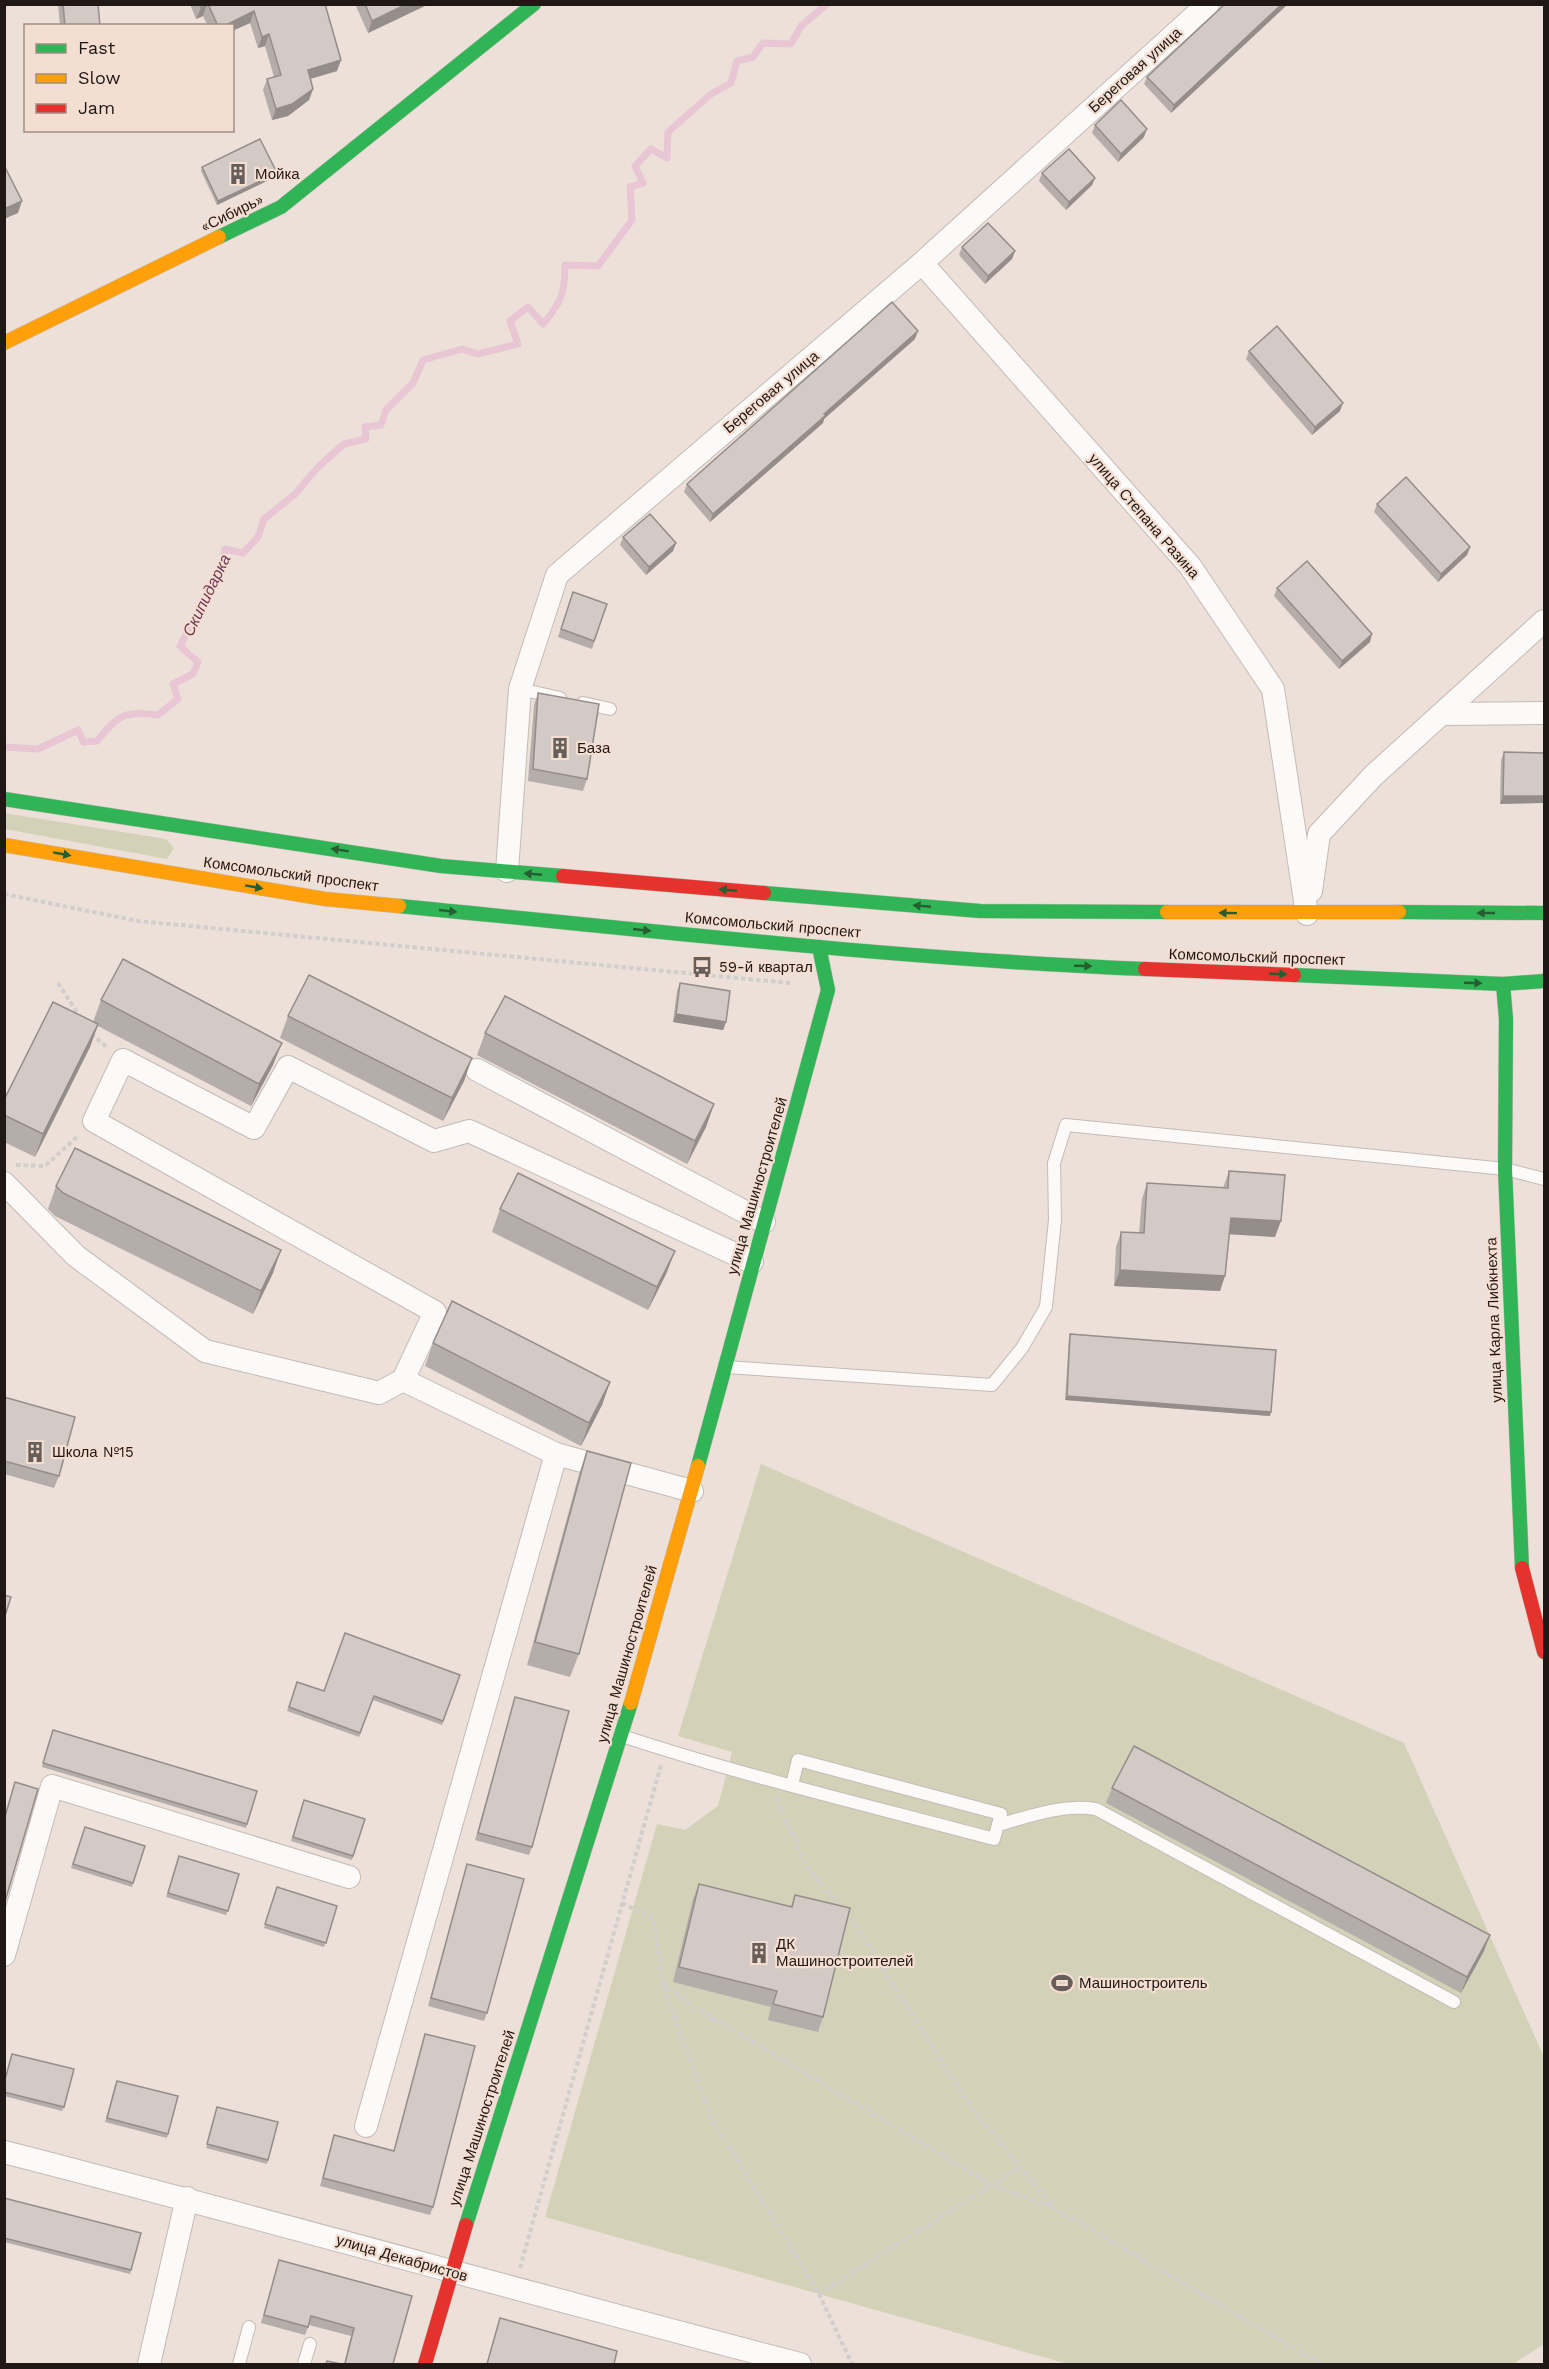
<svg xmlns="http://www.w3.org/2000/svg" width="1549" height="2369" font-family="'Work Sans',sans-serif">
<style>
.green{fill:#d3d2b9}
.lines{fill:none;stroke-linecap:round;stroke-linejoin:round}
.stream{stroke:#e8c6d3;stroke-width:7}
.lane-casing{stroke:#c4bbb5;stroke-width:14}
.street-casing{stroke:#c4bbb5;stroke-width:24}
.fast-casing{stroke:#c4bbb5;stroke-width:15}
.slow-casing{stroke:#c4bbb5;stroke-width:15}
.jam-casing{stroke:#c4bbb5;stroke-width:15}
.path{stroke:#d2cecc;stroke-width:4;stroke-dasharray:4.5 3;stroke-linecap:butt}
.lane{stroke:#fcfaf9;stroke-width:12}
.street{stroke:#fcfaf9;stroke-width:22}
.fast{stroke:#30b455;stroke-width:14}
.slow{stroke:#ff9f0a;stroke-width:14}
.jam{stroke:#e5322d;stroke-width:14}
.wall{fill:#b5ada9}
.shaded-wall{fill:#948d8a}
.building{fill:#d3c9c5;stroke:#948d8a;stroke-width:1.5}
.oneway{fill:#275e31}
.labels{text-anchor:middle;stroke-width:4.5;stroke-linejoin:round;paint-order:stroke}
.street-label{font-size:15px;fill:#201814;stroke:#f4ded1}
.poi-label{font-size:15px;fill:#201814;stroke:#f4ded1;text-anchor:start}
.water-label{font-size:16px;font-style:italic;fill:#6e3754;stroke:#f4ded1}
</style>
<rect width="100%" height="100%" fill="#ece0d9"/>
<g class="green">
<path d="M4 813 166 839 174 848 167 859 5 829Z"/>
<path d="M761 1464 1404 1743 1544 2057V2344L1513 2364H1068L545 2217 657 1824 685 1830 718 1806 732 1752 678 1736Z"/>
</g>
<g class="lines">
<path class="stream" d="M4 747 38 749 78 730 83 742 97 741C118 715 125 710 158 715L178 699 173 684 193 674 198 662 180 646 221 569 225 549 243 553 258 537 264 519 295 494 319 466 344 444 366 439 365 427 381 425 386 410 413 383 423 360 462 349 478 354 518 344 510 321 528 307 543 324C561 303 565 293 565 265L598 266 632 220 630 187 643 183 635 166 651 149 667 158 668 132 711 94 731 83 737 61 753 57 763 43 791 44 801 26 827 4"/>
<defs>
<g id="lane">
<path d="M520 689 560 698"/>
<path d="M583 703 610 709"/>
<path d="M726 1367 992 1385 1022 1348 1046 1307 1055 1220 1054 1163 1066 1125 1505 1169 1544 1179"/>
<path d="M622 1736C744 1776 870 1806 994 1839L1001 1814 798 1760 792 1785"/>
<path d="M998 1825C1030 1816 1062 1804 1096 1809L1454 2002"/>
<path d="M239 2364 249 2327"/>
<path d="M304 2364 310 2344"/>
</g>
<g id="street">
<path d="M922 263 1190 566 1273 689 1307 914"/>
<path d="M1442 714 1544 713"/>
<path d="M507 871 520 689 557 575 922 263 1208 4"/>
<path d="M1311 891 1319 834 1374 775 1544 621"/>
<path d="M477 1070 764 1222"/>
<path d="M4 1183 76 1256 205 1351 379 1393 403 1380 556 1454 692 1491"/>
<path d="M403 1380 435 1312 94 1121 123 1060 254 1128 288 1067 434 1141 469 1131 752 1262"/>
<path d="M4 1955 52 1786 349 1877"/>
<path d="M366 2126 556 1454"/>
<path d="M4 2152C270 2220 534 2295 800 2364"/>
<path d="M149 2364 187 2198"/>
</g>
<g id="fast">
<path d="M219 237 281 207 534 4"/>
<path d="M4 799 441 866 563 876"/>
<path d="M764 893 980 911 1167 912"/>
<path d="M399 906C647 930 895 959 1145 969"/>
<path d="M1399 912 1544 913"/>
<path d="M1294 975 1503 984 1544 981"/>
<path d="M1503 984 1506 1019 1505 1169 1522 1568"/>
<path d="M698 1466 828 990 819 947"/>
<path d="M466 2225 631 1703"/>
</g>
<g id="slow">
<path d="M4 343 219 237"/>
<path d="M4 845 325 899 399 906"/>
<path d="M1167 912H1399"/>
<path d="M631 1703 698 1466"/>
</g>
<g id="jam">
<path d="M563 876 764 893"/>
<path d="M1145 969 1294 975"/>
<path d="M1522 1568 1544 1652"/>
<path d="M425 2364 466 2225"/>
</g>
</defs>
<use href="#lane" class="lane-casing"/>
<use href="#street" class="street-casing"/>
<use href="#fast" class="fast-casing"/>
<use href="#slow" class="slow-casing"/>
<use href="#jam" class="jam-casing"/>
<g class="path">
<path d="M4 894 138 921 790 983"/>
<path d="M58 983 80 1017"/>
<path d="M91 1034 108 1048"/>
<path d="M16 1165 45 1166 78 1136"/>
<path d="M776 1798 808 1869 852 1920 969 2105 1054 2208 1322 2364"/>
<path d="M622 1903 654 1919 662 1983 710 2115 819 2294 852 2364"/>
<path d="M663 1983 694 2007 992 2185 1053 2208"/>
<path d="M520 2268 661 1765"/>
<path d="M819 2294 1020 2167"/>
</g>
<use href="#lane" class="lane"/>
<use href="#street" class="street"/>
<use href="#fast" class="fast"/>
<use href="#slow" class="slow"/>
<use href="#jam" class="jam"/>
</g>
<g class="wall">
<path d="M58 4H98L100 26H60Z"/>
<path d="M190 4H325L337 71 310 79 313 89 309 100 288 116 272 120 263 90 267 79 274 77 265 46 258 48 250 23 232 31V26H208L203 16 196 19Z"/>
<path d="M355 4H429L368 33Z"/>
<path d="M1225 4H1288L1171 113 1144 84 1147 77Z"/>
<path d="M1095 125 1144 137 1118 162 1092 133Z"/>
<path d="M202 167 277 173 275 177 217 205 201 171Z"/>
<path d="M1042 173 1095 178 1092 185 1066 210 1039 181Z"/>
<path d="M962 247 1015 251 1012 259 985 284 959 255Z"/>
<path d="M915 339 824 419 823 423 710 522 684 492 687 484Z"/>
<path d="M1249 351 1340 411 1312 435 1246 359Z"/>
<path d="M1377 504 1470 547 1467 555 1438 582 1374 512Z"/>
<path d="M623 537 676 543 673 551 646 575 620 545Z"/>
<path d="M1277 588 1370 642 1339 669 1274 596Z"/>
<path d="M573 592 607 604 592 649 558 637Z"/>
<path d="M538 693 587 779 583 791 528 781 534 705Z"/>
<path d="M1504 752 1545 753 1500 804 1501 760Z"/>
<path d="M680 983 726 1022 723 1030 673 1022 677 991Z"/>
<path d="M101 1000 273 1065 251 1106 98 1026 90 1047 35 1157 4 1142V1100L93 1022Z"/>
<path d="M288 1016 472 1058 464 1081 443 1121 280 1038Z"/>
<path d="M485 1033 714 1104 706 1127 687 1164 477 1055Z"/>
<path d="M1229 1171 1275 1237 1229 1234 1220 1291 1114 1286 1116 1247 1121 1232 1139 1233 1142 1199 1147 1183 1223 1188Z"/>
<path d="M56 1186 273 1273 253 1314 55 1216 48 1209Z"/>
<path d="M500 1209 675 1251 666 1274 648 1310 492 1232Z"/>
<path d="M1070 1334 1270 1416 1065 1400 1069 1338Z"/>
<path d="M433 1343 610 1382 602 1405 581 1446 425 1366Z"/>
<path d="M4 1397 59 1476 54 1488 4 1474Z"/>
<path d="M587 1451 579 1654 570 1677 527 1665 579 1474Z"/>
<path d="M460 1675 442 1725 373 1700 359 1737 287 1711 297 1682 324 1691Z"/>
<path d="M515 1697 532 1847 529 1855 475 1840Z"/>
<path d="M53 1730 257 1791 246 1828 42 1767Z"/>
<path d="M1112 1788 1484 1951 1461 1993 1106 1803Z"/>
<path d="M304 1800 365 1819 352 1860 291 1841Z"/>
<path d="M85 1827 145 1846 132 1887 71 1868Z"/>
<path d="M179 1856 239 1874 226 1915 166 1897Z"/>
<path d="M467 1864 487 2013 484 2021 428 2006Z"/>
<path d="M699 1884 791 1907 795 1895 823 2017 818 2032 768 2020 771 2007 673 1982 693 1899Z"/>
<path d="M277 1887 337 1906 324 1947 264 1928Z"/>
<path d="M425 2034 433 2207 430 2215 320 2186 334 2135 394 2151Z"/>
<path d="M4 2081 64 2107 62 2111 4 2096Z"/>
<path d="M115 2085 168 2134 167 2138 105 2122Z"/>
<path d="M216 2111 268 2160 267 2164 206 2148Z"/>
<path d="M4 2198 131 2270 130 2274 4 2242Z"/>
<path d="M279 2260 412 2296 393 2364H344L351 2336 309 2325 305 2335 261 2323Z"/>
</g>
<g class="shaded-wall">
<path d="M207 4 203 16 196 19 201 8Z"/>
<path d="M407 4H429L368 33 372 21Z"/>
<path d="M1282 4H1288L1171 113 1174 105Z"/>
<path d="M254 11 250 23 232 31V26H224Z"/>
<path d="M269 34 265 46 258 48 262 37Z"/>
<path d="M341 60 337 71 303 81 308 70Z"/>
<path d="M313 89 309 100 288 116 272 120 276 109Z"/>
<path d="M1147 129 1144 137 1118 162 1121 154Z"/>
<path d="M277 173 275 177 217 205 218 201Z"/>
<path d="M1095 178 1092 185 1066 210 1069 202Z"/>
<path d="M22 201 18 213 4 219V209Z"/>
<path d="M1015 251 1012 259 985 284 988 276Z"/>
<path d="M918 331 915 339 824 419 823 423 710 522 713 514 824 414Z"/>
<path d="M1343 403 1340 411 1312 435 1315 427Z"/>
<path d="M676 543 673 551 646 575 649 567Z"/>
<path d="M1470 547 1467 555 1438 582 1441 574Z"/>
<path d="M1372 634 1370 642 1339 669 1342 661Z"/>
<path d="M1503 796H1545V803L1500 804Z"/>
<path d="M676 1014 726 1022 723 1030 673 1022Z"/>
<path d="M98 1024 90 1047 35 1157 43 1134Z"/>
<path d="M282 1043 273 1065 251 1106 259 1084Z"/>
<path d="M472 1058 464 1081 443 1121 452 1098Z"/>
<path d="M714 1104 706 1127 687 1164 695 1141Z"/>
<path d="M1231 1218 1281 1221 1275 1237 1225 1234Z"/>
<path d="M281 1250 273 1273 253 1314 261 1291Z"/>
<path d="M675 1251 666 1274 648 1310 657 1287Z"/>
<path d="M1120 1270 1225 1276 1220 1291 1114 1286Z"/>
<path d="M610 1382 602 1405 581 1446 589 1423Z"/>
<path d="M1067 1396 1271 1412 1270 1416 1065 1400Z"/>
<path d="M1490 1935 1484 1951 1461 1993 1467 1977Z"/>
</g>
<g class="building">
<path d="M63 4H98L100 26H65Z"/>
<path d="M199 4H207L201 8Z"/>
<path d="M208 4H325L341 60 308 70 313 89 292 104 276 109 267 79 281 75 269 34 262 37 254 11 224 26H218Z"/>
<path d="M365 4H407L372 21Z"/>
<path d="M1225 4H1282L1174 105 1147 77Z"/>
<path d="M1121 100 1147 129 1121 154 1095 125Z"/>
<path d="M260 139 277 173 218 201 202 167Z"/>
<path d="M1069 149 1095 178 1069 202 1042 173Z"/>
<path d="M4 165 22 201 4 209Z"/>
<path d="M988 223 1015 251 988 276 962 247Z"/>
<path d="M892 302 918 331 824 414 826 415 713 514 687 484Z"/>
<path d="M1277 326 1343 403 1315 427 1249 351Z"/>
<path d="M1406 477 1470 547 1441 574 1377 504Z"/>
<path d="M650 514 676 543 649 567 623 537Z"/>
<path d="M1307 561 1372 634 1342 661 1277 588Z"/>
<path d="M573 592 607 604 594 641 561 629Z"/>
<path d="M538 693 599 704 587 779 533 769Z"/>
<path d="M1504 752 1545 753V796H1503Z"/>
<path d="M123 959 282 1043 259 1084 101 1000Z"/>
<path d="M309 975 472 1058 452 1098 288 1016Z"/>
<path d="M680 983 730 991 726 1022 676 1014Z"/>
<path d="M505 996 714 1104 695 1141 485 1033Z"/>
<path d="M53 1002 98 1024 43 1134 4 1115V1100Z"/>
<path d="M75 1148 281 1250 261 1291 63 1193 56 1186Z"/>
<path d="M1229 1171 1285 1175 1281 1221 1231 1218 1225 1276 1120 1270 1121 1232 1144 1233 1147 1183 1228 1188Z"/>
<path d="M518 1173 675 1251 657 1287 500 1209Z"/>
<path d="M452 1301 610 1382 589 1423 433 1343Z"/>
<path d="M1070 1334 1276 1350 1271 1412 1067 1396Z"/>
<path d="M4 1397 75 1417 59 1476 4 1461Z"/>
<path d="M587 1451 631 1463 579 1654 535 1642Z"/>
<path d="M4 1595 11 1597 4 1619Z"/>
<path d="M345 1633 460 1675 443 1721 374 1696 360 1733 289 1707 297 1682 324 1691Z"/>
<path d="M515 1697 569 1711 532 1847 478 1833Z"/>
<path d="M53 1730 257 1791 247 1824 43 1763Z"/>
<path d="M1134 1746 1490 1935 1467 1977 1112 1788Z"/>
<path d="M15 1782 38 1789 4 1905V1820Z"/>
<path d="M304 1800 365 1819 353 1856 293 1837Z"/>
<path d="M85 1827 145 1846 133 1883 73 1864Z"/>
<path d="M179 1856 239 1874 228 1911 168 1893Z"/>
<path d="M467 1864 524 1879 487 2013 431 1998Z"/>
<path d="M699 1884 792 1907 795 1895 850 1908 823 2017 773 2004 777 1991 679 1967Z"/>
<path d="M277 1887 337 1906 326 1943 265 1924Z"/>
<path d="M425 2034 475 2046 433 2207 323 2178 334 2135 394 2151Z"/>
<path d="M12 2054 74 2069 64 2107 4 2092V2083Z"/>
<path d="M117 2081 178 2096 168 2134 107 2118Z"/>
<path d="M217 2107 278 2122 268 2160 207 2144Z"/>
<path d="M4 2198 141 2233 131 2270 4 2238Z"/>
<path d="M279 2260 412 2296 393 2364H345L354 2328 311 2316 308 2327 264 2315Z"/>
<path d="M500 2318 617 2351 614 2364H487Z"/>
<path d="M327 2361 341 2364H326Z"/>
</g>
<defs><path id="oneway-solid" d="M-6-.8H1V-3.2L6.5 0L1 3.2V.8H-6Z" transform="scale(1.5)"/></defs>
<g class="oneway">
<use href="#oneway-solid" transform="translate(340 850) rotate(-171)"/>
<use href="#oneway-solid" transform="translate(62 854) rotate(10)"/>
<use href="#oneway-solid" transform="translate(533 874) rotate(-175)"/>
<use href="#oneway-solid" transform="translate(254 887) rotate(10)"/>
<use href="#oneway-solid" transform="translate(728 890) rotate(-175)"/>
<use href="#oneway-solid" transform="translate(922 906) rotate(-175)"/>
<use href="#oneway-solid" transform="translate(448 911) rotate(6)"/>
<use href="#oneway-solid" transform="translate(1228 913) rotate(-179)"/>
<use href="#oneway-solid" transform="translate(1486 913) rotate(180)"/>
<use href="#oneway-solid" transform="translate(642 930) rotate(6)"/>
<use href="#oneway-solid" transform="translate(1083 966) rotate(2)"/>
<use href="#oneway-solid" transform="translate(1278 974) rotate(2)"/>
<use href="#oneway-solid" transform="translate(1473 983) rotate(2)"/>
</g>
<defs>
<symbol id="building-bare" viewBox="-9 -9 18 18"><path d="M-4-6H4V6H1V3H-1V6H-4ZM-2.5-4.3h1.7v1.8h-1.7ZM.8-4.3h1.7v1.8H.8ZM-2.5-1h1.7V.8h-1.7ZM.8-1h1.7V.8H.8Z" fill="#675e59" stroke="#f4ded1" stroke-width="2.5" paint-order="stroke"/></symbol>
<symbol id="bus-bare" viewBox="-9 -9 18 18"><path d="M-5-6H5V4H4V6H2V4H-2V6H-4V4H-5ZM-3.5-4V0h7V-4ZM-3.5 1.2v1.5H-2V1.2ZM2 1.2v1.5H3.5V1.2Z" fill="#675e59" stroke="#f4ded1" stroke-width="2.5" paint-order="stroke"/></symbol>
<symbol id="stadium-bare" viewBox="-9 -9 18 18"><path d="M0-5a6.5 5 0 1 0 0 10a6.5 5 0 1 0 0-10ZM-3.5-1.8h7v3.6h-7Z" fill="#675e59" stroke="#f4ded1" stroke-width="2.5" paint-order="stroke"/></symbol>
</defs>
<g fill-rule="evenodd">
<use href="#building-bare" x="223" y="159" width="30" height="30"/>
<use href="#building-bare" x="545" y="733" width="30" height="30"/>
<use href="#bus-bare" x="687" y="952" width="30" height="30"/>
<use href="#building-bare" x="20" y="1437" width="30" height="30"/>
<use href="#building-bare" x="744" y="1938" width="30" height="30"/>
<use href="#stadium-bare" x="1047" y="1968" width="30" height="30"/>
</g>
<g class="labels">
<g class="street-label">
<text transform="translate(1135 70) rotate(-42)" y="5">Береговая улица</text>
<text transform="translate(232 213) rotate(-26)" y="5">«Сибирь»</text>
<text transform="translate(771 392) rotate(-40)" y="5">Береговая улица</text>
<text transform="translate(1144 516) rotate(49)" y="5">улица Степана Разина</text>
<text transform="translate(291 874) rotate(8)" y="5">Комсомольский проспект</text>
<text transform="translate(773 925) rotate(5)" y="5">Комсомольский проспект</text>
<text transform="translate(1257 957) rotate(2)" y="5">Комсомольский проспект</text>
<text transform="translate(757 1186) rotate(-74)" y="5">улица Машиностроителей</text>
<text transform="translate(1494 1320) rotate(-92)" y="5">улица Карла Либкнехта</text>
<text transform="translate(627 1654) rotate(-74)" y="5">улица Машиностроителей</text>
<text transform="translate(482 2118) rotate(-72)" y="5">улица Машиностроителей</text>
<text transform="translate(402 2258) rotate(16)" y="5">улица Декабристов</text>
</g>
<g class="poi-label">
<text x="255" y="179">Мойка</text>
<text x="577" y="753">База</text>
<text x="719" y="972">59-й квартал</text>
<text x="52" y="1457">Школа №15</text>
<text x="776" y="1949">ДК<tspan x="776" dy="17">Машиностроителей</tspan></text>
<text x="1079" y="1988">Машиностроитель</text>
</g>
<g class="water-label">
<text transform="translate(206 595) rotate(-64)" y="6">Скипидарка</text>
</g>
</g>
<rect width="1549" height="2369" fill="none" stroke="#201814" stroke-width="12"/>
<rect x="24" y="24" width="210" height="108" fill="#f4ded1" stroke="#9f8f85" stroke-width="1.5"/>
<rect x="36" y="44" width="30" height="9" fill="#30b455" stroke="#9f8f85" stroke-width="1.5"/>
<text x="78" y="54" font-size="18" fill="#201814">Fast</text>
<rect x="36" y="74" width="30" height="9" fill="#ff9f0a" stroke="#9f8f85" stroke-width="1.5"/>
<text x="78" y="84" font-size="18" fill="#201814">Slow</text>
<rect x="36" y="104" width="30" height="9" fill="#e5322d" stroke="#9f8f85" stroke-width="1.5"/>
<text x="78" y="114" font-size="18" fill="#201814">Jam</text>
</svg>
